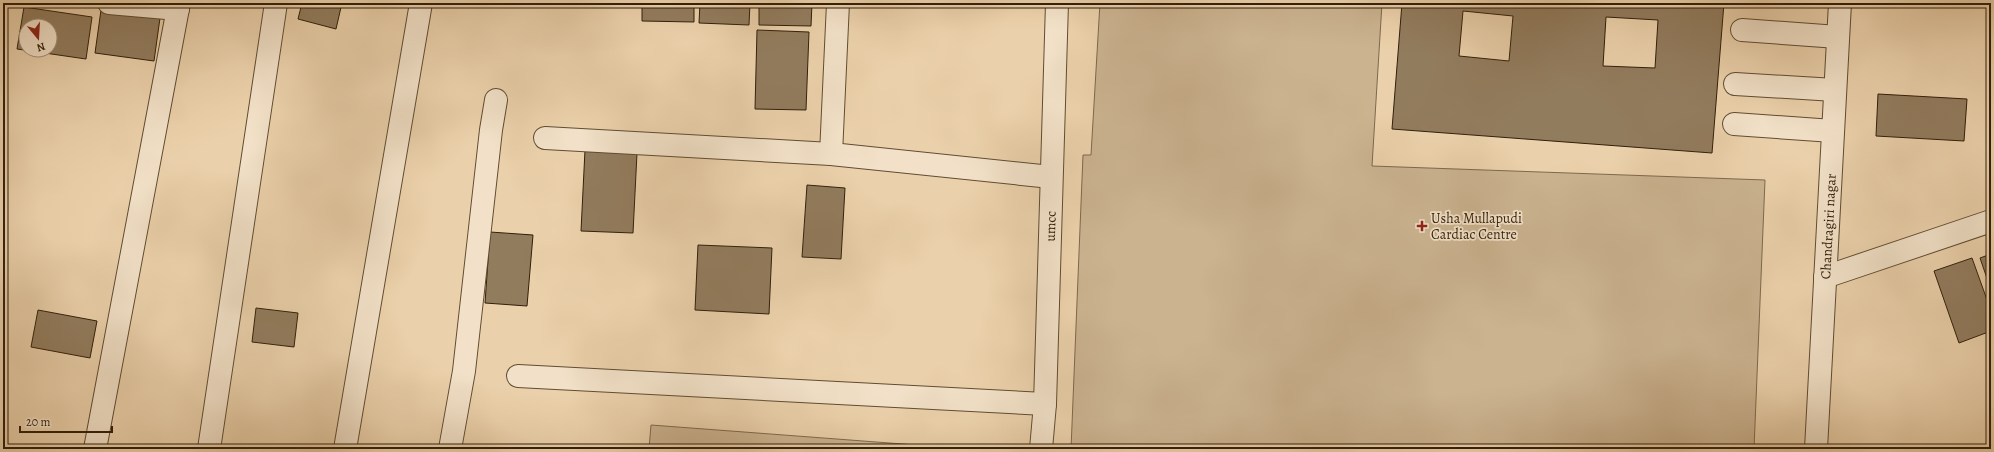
<svg xmlns="http://www.w3.org/2000/svg" width="1994" height="452" font-family="Alegreya,serif">
<style>
.green{fill:#cbb390;stroke:#7e694d}
.building{fill:#927c5e;stroke:#311f0a;fill-rule:evenodd}
.lines{fill:none;stroke-linecap:round;stroke-linejoin:round}
.street-casing{stroke:#604c32;stroke-width:24}
.street{stroke:#f2e1c8;stroke-width:22}
.poi-dot{fill:#8f2418;stroke:#f2e1c8;stroke-width:1.5}
.labels{text-anchor:middle;stroke-width:3.5;stroke-linejoin:round;paint-order:stroke}
.poi-label{font-size:14px;fill:#311f0a;stroke:#f2e1c8;text-anchor:start}
.street-label{font-size:14px;fill:#311f0a;stroke:#f2e1c8}
</style>
<rect width="100%" height="100%" fill="#ebd1ab"/>
<filter id="stains"><feTurbulence type="fractalNoise" baseFrequency=".005" numOctaves="4"/><feColorMatrix values="0 0 0 0 .2 0 0 0 0 .09 0 0 0 0 .02 0 0 0 .5 -.17"/></filter>
<radialGradient id="worn" r=".72"><stop offset=".6" stop-color="#630" stop-opacity="0"/><stop offset="1" stop-color="#630" stop-opacity=".3"/></radialGradient>
<g class="green">
<path d="M1100 3H1382L1372 166 1765 180 1754 449H1071L1083 155H1091Z"/>
<path d="M651 425 969 449H649Z"/>
</g>
<g class="building">
<path d="M302 3H342L336 29 298 19Z"/>
<path d="M642 3H694V22L642 21Z"/>
<path d="M700 3H750L749 25 699 23Z"/>
<path d="M759 3H812L811 26 759 25Z"/>
<path d="M1402 3H1724L1712 153 1392 129ZM1463 11 1513 16 1509 61 1459 56ZM1606 17 1658 20 1655 68 1603 66Z"/>
<path d="M24 7 92 17 86 59 17 49ZM26 26H50V50H26Z"/>
<path d="M101 10 160 18 154 61 95 53Z"/>
<path d="M757 30 809 32 806 110 755 109Z"/>
<path d="M1878 94 1967 99 1964 141 1876 136Z"/>
<path d="M585 150 637 153 633 233 581 231Z"/>
<path d="M1991 156V168L1987 157Z"/>
<path d="M807 185 845 188 841 259 802 257Z"/>
<path d="M490 232 533 235 527 306 485 303Z"/>
<path d="M698 245 772 248 769 314 695 310Z"/>
<path d="M1991 254V290L1980 258Z"/>
<path d="M1972 258 1991 311V331L1959 343 1934 271Z"/>
<path d="M256 308 298 313 294 347 252 342Z"/>
<path d="M38 310 97 321 90 358 31 347Z"/>
</g>
<g class="lines">
<defs>
<g id="street">
<path d="M109 3 178 9"/>
<path d="M1742 30 1838 37"/>
<path d="M1735 84 1835 90"/>
<path d="M1734 124 1833 131"/>
<path d="M545 138 831 154 1051 177"/>
<path d="M831 154 838 3"/>
<path d="M1825 277 1991 221"/>
<path d="M518 376 1045 404"/>
<path d="M95 449 179 3"/>
<path d="M209 449 276 3"/>
<path d="M345 449 421 3"/>
<path d="M450 449 464 371 491 130 496 100"/>
<path id="s1" d="M1041 449 1045 404 1057 3"/>
<path id="s2" d="M1816 449 1840 3"/>
</g>
</defs>
<use href="#street" class="street-casing"/>
<use href="#street" class="street"/>
</g>
<path class="poi-dot" d="M1420 220h4v4h4v4h-4v4h-4v-4h-4v-4h4z"/>
<g class="labels">
<g class="poi-label">
<text x="1431" y="223">Usha Mullapudi<tspan x="1431" dy="16">Cardiac Centre</tspan></text>
</g>
<g class="street-label">
<text dy="5" stroke="none"><textPath href="#s1" startOffset="223">umcc</textPath></text>
<text dy="5" stroke="none"><textPath href="#s2" startOffset="223">Chandragiri nagar</textPath></text>
</g>
</g>
<rect width="1994" height="452" fill="none" stroke="#ebd1ab" stroke-width="16"/>
<rect x="4" y="4" width="1986" height="444" fill="none" stroke="#311f0a" stroke-width="2"/>
<rect x="8" y="8" width="1978" height="436" fill="none" stroke="#311f0a"/>
<g transform="translate(38 38) rotate(162)"><circle r="19" fill="#f2e1c8" stroke="#a5937c"/>
<path d="M0-3L7 15L0 10L-7 15Z" fill="#8f2418"/>
<text y="-6" font-size="11" font-weight="bold" text-anchor="middle" fill="#311f0a">N</text>
</g>
<path d="M20 426v6h92v-6" fill="none" stroke="#311f0a" stroke-width="2"/>
<text x="26" y="426" font-size="12" fill="#311f0a" stroke="#f2e1c8" stroke-width="3" paint-order="stroke">20 m</text>
<rect width="100%" height="100%" filter="url(#stains)"/>
<rect width="100%" height="100%" fill="url(#worn)"/>
</svg>
